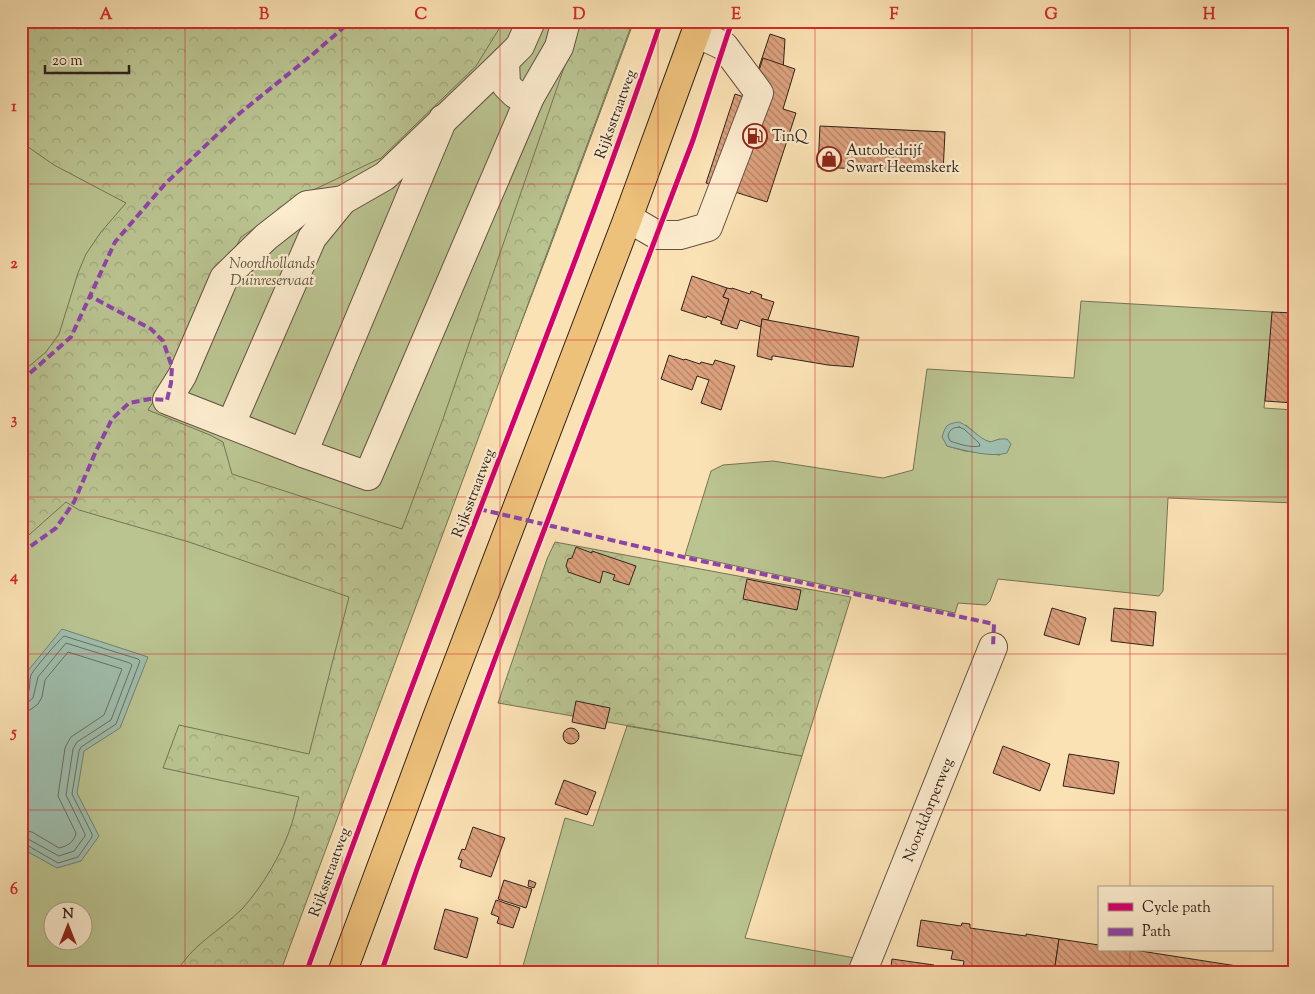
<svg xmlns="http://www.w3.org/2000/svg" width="1315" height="994" font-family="'Sorts Mill Goudy',serif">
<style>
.green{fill:#bac491;stroke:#757356;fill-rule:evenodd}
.forest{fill:url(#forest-crowns);stroke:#757356}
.water{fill:#9fbead;stroke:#738073}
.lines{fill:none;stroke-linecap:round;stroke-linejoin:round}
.shore{stroke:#687064;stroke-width:1}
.building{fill:url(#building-back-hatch);stroke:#30221c}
.minor-casing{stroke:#635242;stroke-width:30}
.major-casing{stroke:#30221c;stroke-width:30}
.minor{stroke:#fcecce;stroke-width:28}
.major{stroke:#eec17a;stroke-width:28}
.quiet{stroke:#8e44ad;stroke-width:4;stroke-dasharray:8 4;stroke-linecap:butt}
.cycleway-casing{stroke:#fcecce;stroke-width:8}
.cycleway{stroke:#d6006c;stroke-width:5}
.grid{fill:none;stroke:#d62828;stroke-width:1;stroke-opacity:0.55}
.labels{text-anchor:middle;stroke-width:4.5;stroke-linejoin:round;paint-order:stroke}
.street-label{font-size:15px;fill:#30221c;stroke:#fcecce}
.poi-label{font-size:15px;fill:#30221c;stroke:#fcecce;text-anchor:start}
.park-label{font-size:15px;font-style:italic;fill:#59533f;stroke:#fcecce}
.neatline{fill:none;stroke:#d62828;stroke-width:2}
.grid-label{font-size:16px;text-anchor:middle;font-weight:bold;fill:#d62828}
</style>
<defs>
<pattern id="forest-crowns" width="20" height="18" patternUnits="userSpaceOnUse" patternTransform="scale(1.25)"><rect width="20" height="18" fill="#bac491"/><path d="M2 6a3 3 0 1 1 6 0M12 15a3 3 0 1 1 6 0" fill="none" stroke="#a0a87c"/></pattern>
<pattern id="building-back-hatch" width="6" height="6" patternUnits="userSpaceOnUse" patternTransform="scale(1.25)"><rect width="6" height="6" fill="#dda17e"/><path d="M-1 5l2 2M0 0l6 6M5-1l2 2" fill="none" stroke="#b48366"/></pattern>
</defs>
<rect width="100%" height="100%" fill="#fbe2b4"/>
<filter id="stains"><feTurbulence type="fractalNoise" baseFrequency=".004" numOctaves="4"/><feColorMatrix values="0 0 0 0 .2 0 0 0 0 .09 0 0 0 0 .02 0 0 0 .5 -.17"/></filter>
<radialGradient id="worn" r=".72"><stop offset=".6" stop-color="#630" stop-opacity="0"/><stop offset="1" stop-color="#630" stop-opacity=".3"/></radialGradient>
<g class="green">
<path d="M21 21H634L546 258 319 850 275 973H21ZM52 912H82V942H52Z"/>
<path d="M1081 301 1273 312 1264 408 1294 410V503L1168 498 1163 591 1159 596 998 579 990 601 986 605 958 603 955 613 685 555 711 471 723 465 773 461 883 478 913 470 927 369 1074 378ZM966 425 983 440 991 442 1000 439V455L965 451 947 446 943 437Z"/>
<path d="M627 726 802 756 745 938 855 958 850 973H521L565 818 593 826Z"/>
</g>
<g class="forest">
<path d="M21 21H504L476 66 381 158 311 191 241 237 179 360 148 410 210 435 223 442 232 474 402 529 443 419 580 21H633L280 973H176C191 945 220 931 242 909 263 886 283 852 292 823 295 814 296 805 299 797L163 768 179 725 309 754 349 597 189 542 79 510 66 502 21 542V373L46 352 59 334 78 273 86 254 101 232 126 203 54 165 21 142Z"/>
<path d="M555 542 851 597 802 756 498 703 547 559Z"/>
</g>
<g class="water">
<path d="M959 422C971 427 978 438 990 442L1000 439H1007L1011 444 1007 453C991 458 963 450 947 446L942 437C946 425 946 424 959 422Z"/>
<path d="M62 629 148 657 120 728 84 751 77 793 99 836 81 861 57 868 21 848V707L27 672Z"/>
</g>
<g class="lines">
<g class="shore">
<path d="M959 427 964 429 979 443 980 446C970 448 959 444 950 441L948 436C950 429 952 428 959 427Z"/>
<path d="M21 697C33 696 28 683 31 675 34 669 58 641 64 636L138 659 140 661 116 724 81 747 79 751 72 794 92 834V837L78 857 58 863 25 844H21"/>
<path d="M21 704 28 702 33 698 38 677 66 643 130 663 132 665 111 720 77 742 73 749 66 795 85 834V836L74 851 59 856 28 839 21 838"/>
<path d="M21 711 30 710 38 704 42 697 45 680 68 652 122 669 104 715 71 737 68 742 65 748 58 796 76 833C74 842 68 846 59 848L32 832 21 830"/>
</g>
</g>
<g class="building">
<path d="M770 34 785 39 782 87 776 91 759 67Z"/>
<path d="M763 58 795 69 783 109 796 113 767 202 706 183 735 94 750 99Z"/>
<path d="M820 126 945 132 943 173 818 167Z"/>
<path d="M692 276 727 288 723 297 729 299 721 324V321L707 316 706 318 681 310Z"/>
<path d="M727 288 732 289V288L750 294 751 291 762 295 761 298 774 302 768 320 762 319 761 327 740 320 737 329 721 324 729 299 723 297Z"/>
<path d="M1272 312 1294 313V403L1265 401Z"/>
<path d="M762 319 859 337 853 367 828 365 774 356H772V360L757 356Z"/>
<path d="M669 355 684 360 685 359 700 364 701 362 713 365 715 360 735 366 721 410 701 403 709 380 697 376 692 390 661 379Z"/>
<path d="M576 547 592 553V551L636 566 629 585 613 580 615 575 603 571 600 583 568 572V570L566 566 568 559 572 558Z"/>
<path d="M747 579 801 590 797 610 743 599Z"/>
<path d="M1052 608 1086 618 1079 645 1044 635Z"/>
<path d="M1114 608 1156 612 1153 646 1111 641Z"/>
<path d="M576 701 610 708 605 729 572 722Z"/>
<circle cx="571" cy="736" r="8"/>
<path d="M1003 746 1050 764 1040 791 993 773Z"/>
<path d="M1069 754 1119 762 1114 794 1063 786Z"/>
<path d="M564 780 596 792 587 815 555 804Z"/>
<path d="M473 827 505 838 491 877 460 867 462 860 458 859 462 849 465 850Z"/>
<path d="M504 880 532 889 526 908 498 899Z"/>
<path d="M529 880 536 883 534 888 528 886Z"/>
<path d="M496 900 520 908 513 928 497 923 499 917 491 914Z"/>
<path d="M445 909 478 918 467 958 434 949Z"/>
<path d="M921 920 961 926 962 923 970 924V928L1026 936V934L1059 939 1054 973H962L964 961 951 959 953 951 917 946Z"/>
<path d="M1059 939 1099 945V950H1134L1282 973H1054Z"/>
<path d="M892 959 934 965 933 973H890Z"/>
</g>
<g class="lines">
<defs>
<g id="minor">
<path d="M505 61 506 85 515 94 530 97 559 47 566 21"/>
<path d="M443 119 303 453 368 476 530 97"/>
<path d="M628 218 657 235H680L708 227 759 93 724 46 696 33"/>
<path d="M231 424 312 238 343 200 385 176 505 61 520 46 531 21"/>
<path d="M303 453 167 400 182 376 224 278 266 237 307 205 343 200"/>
<path id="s1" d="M862 973 993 647"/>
</g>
<path id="major" d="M342 973 436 720 628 218 700 21"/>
</defs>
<use href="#minor" class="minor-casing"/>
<use href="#major" class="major-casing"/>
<use href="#minor" class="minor"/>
<use href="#major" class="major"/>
<g class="quiet">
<path d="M21 381 71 337 115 242 165 184 240 113 312 55 351 21"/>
<path d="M479 509 692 559 994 624 993 647"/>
<path d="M21 553 56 528 74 502 96 451 112 419 129 403 150 399 167 400 171 383 172 367 163 341 151 329 90 296"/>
</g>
<defs>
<g id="cycleway">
<path d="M306 973C362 819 419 666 478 514 541 350 605 187 661 21"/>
<path d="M381 973 417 869 496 656 693 140 732 21"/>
</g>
</defs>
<use href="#cycleway" class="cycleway-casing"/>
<use href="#cycleway" class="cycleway"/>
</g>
<path class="grid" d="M185 21V973M342 21V973M500 21V973M658 21V973M815 21V973M972 21V973M1130 21V888M21 184H1294M21 340H1294M21 497H1294M21 654H1294M21 810H1294M1130 950V973"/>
<defs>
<symbol id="fuel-ring" viewBox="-11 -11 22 22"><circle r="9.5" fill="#fcecce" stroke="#8f2418" stroke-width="1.5"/><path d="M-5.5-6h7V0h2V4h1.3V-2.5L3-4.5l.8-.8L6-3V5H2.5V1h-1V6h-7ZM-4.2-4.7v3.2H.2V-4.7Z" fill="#8f2418"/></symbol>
<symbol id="shop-ring" viewBox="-11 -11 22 22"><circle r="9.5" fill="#fcecce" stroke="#8f2418" stroke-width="1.5"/><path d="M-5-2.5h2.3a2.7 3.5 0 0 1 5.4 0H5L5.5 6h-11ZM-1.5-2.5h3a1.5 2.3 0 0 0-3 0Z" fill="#8f2418"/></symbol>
</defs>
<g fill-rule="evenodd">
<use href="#fuel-ring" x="741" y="122" width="28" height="28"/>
<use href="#shop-ring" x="815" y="145" width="28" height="28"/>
</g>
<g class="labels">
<g class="street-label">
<text transform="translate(615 114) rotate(-70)" y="5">Rijksstraatweg</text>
<text transform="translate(473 493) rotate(-69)" y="5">Rijksstraatweg</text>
<text dy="5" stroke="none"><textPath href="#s1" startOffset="176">Noorddorperweg</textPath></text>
<text transform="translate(329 872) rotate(-70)" y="5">Rijksstraatweg</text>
</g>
<g class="poi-label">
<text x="772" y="141">TinQ</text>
<text x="846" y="155">Autobedrijf<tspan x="846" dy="17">Swart Heemskerk</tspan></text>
</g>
<g class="park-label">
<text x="272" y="268">Noordhollands<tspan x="272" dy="17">Duinreservaat</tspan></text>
</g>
</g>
<rect width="1315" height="994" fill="none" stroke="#fbe2b4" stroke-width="55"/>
<rect x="1098" y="886" width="175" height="65" fill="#fcecce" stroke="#aa9b87"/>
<rect x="1108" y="903" width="25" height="8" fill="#d6006c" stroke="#aa9b87"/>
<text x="1142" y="912" font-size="15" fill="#30221c">Cycle path</text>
<rect x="1108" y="928" width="25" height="8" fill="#8e44ad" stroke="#aa9b87"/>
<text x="1142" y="936" font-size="15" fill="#30221c">Path</text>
<g transform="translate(68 926)"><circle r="24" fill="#fcecce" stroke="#aa9b87"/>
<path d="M0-4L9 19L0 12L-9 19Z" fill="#8f2418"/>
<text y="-8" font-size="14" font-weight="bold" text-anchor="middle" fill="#30221c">N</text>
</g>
<path d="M45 65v8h84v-8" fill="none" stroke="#30221c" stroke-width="2.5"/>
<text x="52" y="65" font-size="15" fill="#30221c" stroke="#fcecce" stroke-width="4" paint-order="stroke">20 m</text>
<rect x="28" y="28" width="1260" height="938" class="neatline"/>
<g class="grid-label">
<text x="106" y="19">A</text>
<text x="264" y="19">B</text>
<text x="421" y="19">C</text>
<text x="579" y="19">D</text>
<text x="736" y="19">E</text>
<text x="894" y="19">F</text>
<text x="1051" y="19">G</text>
<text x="1209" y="19">H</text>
<text x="14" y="111">1</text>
<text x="14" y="268">2</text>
<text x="14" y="424">3</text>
<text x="14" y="581">4</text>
<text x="14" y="737">5</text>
<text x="14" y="894">6</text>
</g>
<rect width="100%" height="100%" filter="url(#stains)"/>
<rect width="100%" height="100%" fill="url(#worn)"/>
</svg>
